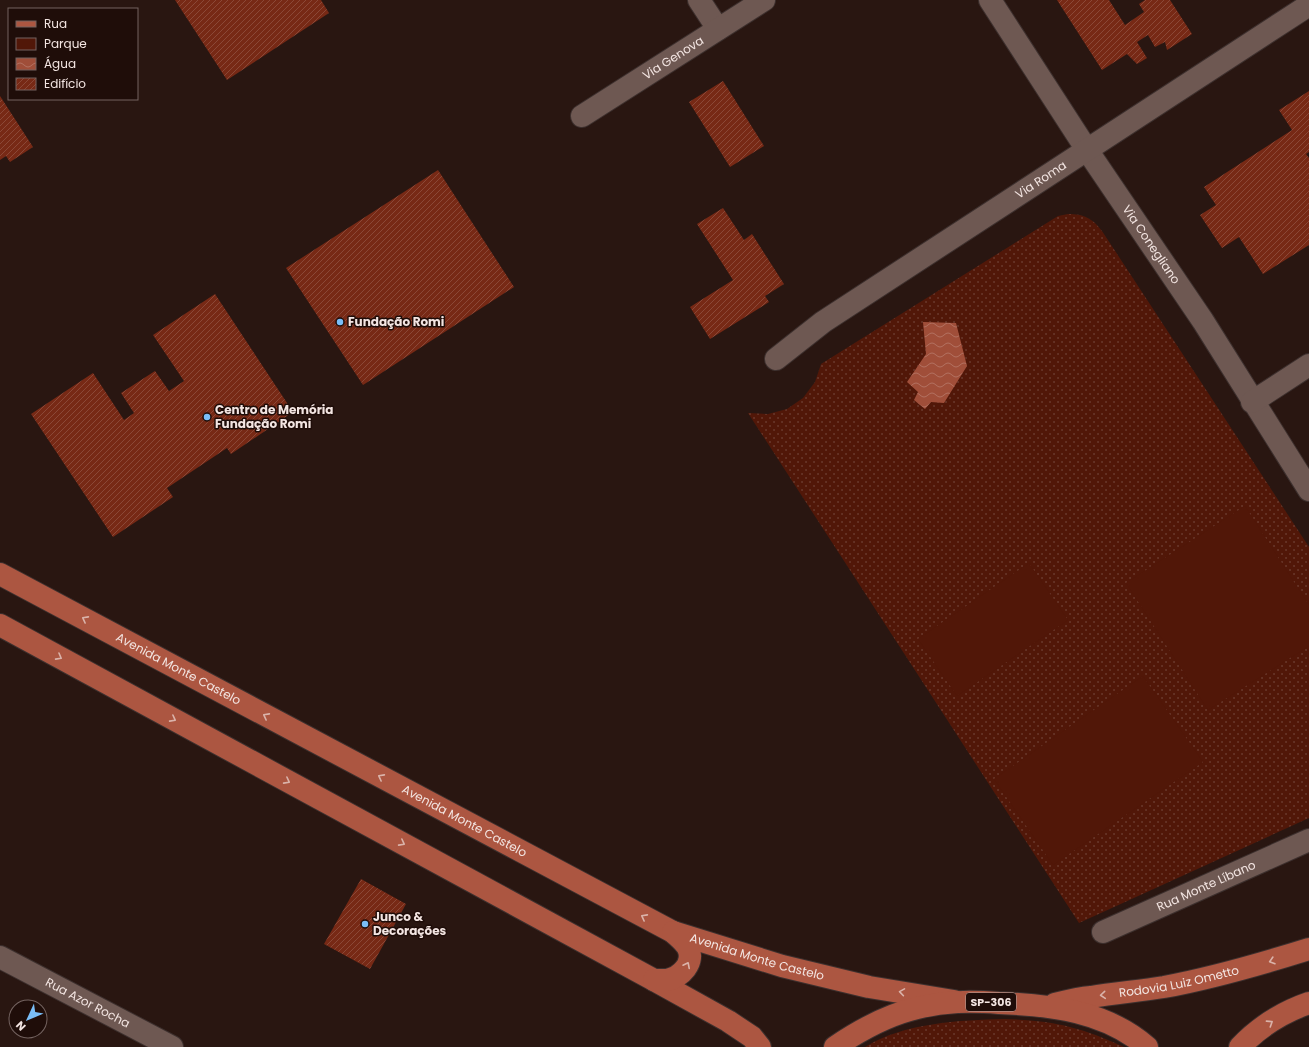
<svg xmlns="http://www.w3.org/2000/svg" width="1309" height="1047" font-family="Poppins,sans-serif">
<style>
.green{fill:url(#green-dots)}
.pitch{fill:#511708}
.water{fill:url(#water-waves)}
.building{fill:url(#building-hatch)}
.lines{fill:none;stroke-linecap:round;stroke-linejoin:round}
.minor-casing{stroke:#3d302e;stroke-width:24}
.primary-casing{stroke:#3d302e;stroke-width:24}
.minor{stroke:#6e5852;stroke-width:22}
.primary{stroke:#ac5641;stroke-width:22}
.oneway{stroke:#dab3aa}
.poi-dot{fill:#7abef8;stroke:#1f0d09;stroke-width:1.5}
.labels{text-anchor:middle;stroke-width:3;stroke-linejoin:round;paint-order:stroke}
.shield{fill:#1f0d09;stroke:#b3a4a1;stroke-width:1}
.shield-label{font-size:11px;font-weight:bold;fill:#f3e5e2}
.street-label{font-size:12px;fill:#f3e5e2;stroke:#1f0d09}
.poi-label{font-size:12px;font-weight:bold;fill:#f3e5e2;stroke:#1f0d09;text-anchor:start}
</style>
<defs>
<pattern id="green-dots" width="8" height="8" patternUnits="userSpaceOnUse"><rect width="8" height="8" fill="#511708"/><path d="M2 2h.1M6 6h.1" fill="none" stroke="#6a392c" stroke-width="1.8" stroke-linecap="round"/></pattern>
<pattern id="water-waves" width="16" height="10" patternUnits="userSpaceOnUse"><rect width="16" height="10" fill="#a04e39"/><path d="M0 5q4-4 8 0t8 0" fill="none" stroke="#b2705f"/></pattern>
<pattern id="building-hatch" width="6" height="6" patternUnits="userSpaceOnUse"><rect width="6" height="6" fill="#772915"/><path d="M-1 1l2-2M0 6l6-6M5 7l2-2" fill="none" stroke="#8b4837"/></pattern>
</defs>
<rect width="100%" height="100%" fill="#291611"/>
<g class="green">
<path d="M1068 214C1084 214 1092 218 1102 231L1309 547V818L1079 923 748 413 768 414 787 409 803 398 815 382 821 364 1058 216Z"/>
<path d="M1004 1019C1052 1020 1081 1027 1124 1047H865C903 1023 960 1020 1004 1019Z"/>
</g>
<g class="pitch">
<path d="M1245 506 1309 605V646L1208 710 1126 583Z"/>
<path d="M1029 563 1068 620 957 696 918 639Z"/>
<path d="M1143 676 1203 762 1053 865 994 779Z"/>
</g>
<path class="water" d="M923 322 956 323 967 366 944 403 931 402 925 409 914 400 918 392 907 382 926 354Z"/>
<g class="building">
<path d="M175 0H321L329 13 227 80Z"/>
<path d="M1057 0H1109L1125 25 1144 12 1139 4 1145 0H1170L1192 34 1167 50 1165 42 1155 47 1148 35 1137 42 1147 58 1137 64 1127 54 1102 70Z"/>
<path d="M723 81 764 146 730 167 689 102Z"/>
<path d="M1309 91V152L1306 154 1309 158V245L1263 274 1239 237 1222 248 1200 215 1216 205 1204 187 1292 130 1279 110Z"/>
<path d="M0 96 33 147 10 162 6 156 0 160Z"/>
<path d="M438 170 514 287 363 385 286 268Z"/>
<path d="M723 208 744 240 752 234 784 284 765 296 769 302 710 339 690 307 733 280 697 224Z"/>
<path d="M215 294 293 412 231 454 227 448 167 488 173 497 113 537 31 414 93 373 124 420 134 413 121 393 155 371 169 391 184 381 153 335Z"/>
<path d="M361 879 406 904 370 969 324 944Z"/>
</g>
<g class="lines">
<defs>
<g id="minor">
<path d="M699 0 718 29"/>
<path id="s1" d="M990 0 1087 150 1203 321 1309 490"/>
<path id="s2" d="M582 116 764 0"/>
<path id="s3" d="M776 359 823 322 1309 5"/>
<path d="M1252 402 1309 365"/>
<path id="s4" d="M1103 932 1309 840"/>
<path id="s5" d="M0 957 172 1047"/>
</g>
<g id="primary">
<path id="s6" d="M0 574 673 932 782 966 869 987 954 1001"/>
<path d="M0 625 654 980 728 1021 752 1037 760 1047"/>
<path d="M654 980C658 980 663 980 667 980 681 977 695 963 688 948 684 941 678 937 673 932"/>
<path id="s7" d="M1055 1004C1067 1001 1079 998 1091 997 1115 993 1139 991 1164 987 1213 978 1261 964 1309 949"/>
<path d="M835 1047C860 1030 887 1015 917 1008 945 1001 970 1001 999 1003 1051 1005 1106 1011 1147 1047"/>
<path d="M1240 1047C1259 1027 1283 1012 1309 1003"/>
</g>
</defs>
<use href="#minor" class="minor-casing"/>
<use href="#primary" class="primary-casing"/>
<use href="#minor" class="minor"/>
<use href="#primary" class="primary"/>
</g>
<defs><path id="oneway-chevron" d="M-2-3.5L2.5 0L-2 3.5" fill="none" stroke-width="1.6" stroke-linecap="round" stroke-linejoin="round"/></defs>
<g class="oneway">
<use href="#oneway-chevron" transform="translate(85 619) rotate(-152)"/>
<use href="#oneway-chevron" transform="translate(59 657) rotate(29)"/>
<use href="#oneway-chevron" transform="translate(266 716) rotate(-152)"/>
<use href="#oneway-chevron" transform="translate(173 719) rotate(28)"/>
<use href="#oneway-chevron" transform="translate(381 777) rotate(-152)"/>
<use href="#oneway-chevron" transform="translate(287 781) rotate(28)"/>
<use href="#oneway-chevron" transform="translate(402 843) rotate(28)"/>
<use href="#oneway-chevron" transform="translate(644 917) rotate(-152)"/>
<use href="#oneway-chevron" transform="translate(1272 961) rotate(163)"/>
<use href="#oneway-chevron" transform="translate(687 965) rotate(-63)"/>
<use href="#oneway-chevron" transform="translate(902 992) rotate(-171)"/>
<use href="#oneway-chevron" transform="translate(1103 995) rotate(175)"/>
<use href="#oneway-chevron" transform="translate(1270 1023) rotate(-33)"/>
</g>
<g class="poi-dot">
<circle cx="340" cy="322" r="4"/>
<circle cx="207" cy="417" r="4"/>
<circle cx="365" cy="924" r="4"/>
</g>
<g class="labels">
<rect class="shield" x="966" y="993" width="50" height="18" rx="3"/>
<g class="shield-label">
<text x="991" y="1006">SP-306</text>
</g>
<g class="street-label">
<text dy="4" stroke="none"><textPath href="#s2" startOffset="108">Via Genova</textPath></text>
<text dy="4" stroke="none"><textPath href="#s3" startOffset="320">Via Roma</textPath></text>
<text dy="4" stroke="none"><textPath href="#s1" startOffset="293">Via Conegliano</textPath></text>
<text dy="4" stroke="none"><textPath href="#s6" startOffset="202">Avenida Monte Castelo</textPath></text>
<text dy="4" stroke="none"><textPath href="#s6" startOffset="526">Avenida Monte Castelo</textPath></text>
<text dy="4" stroke="none"><textPath href="#s4" startOffset="113">Rua Monte Líbano</textPath></text>
<text dy="4" stroke="none"><textPath href="#s6" startOffset="850">Avenida Monte Castelo</textPath></text>
<text dy="4" stroke="none"><textPath href="#s7" startOffset="126">Rodovia Luiz Ometto</textPath></text>
<text dy="4" stroke="none"><textPath href="#s5" startOffset="99">Rua Azor Rocha</textPath></text>
</g>
<g class="poi-label">
<text x="348" y="326">Fundação Romi</text>
<text x="215" y="414">Centro de Memória<tspan x="215" dy="14">Fundação Romi</tspan></text>
<text x="373" y="921">Junco &amp;<tspan x="373" dy="14">Decorações</tspan></text>
</g>
</g>
<rect x="8" y="8" width="130" height="92" fill="#1f0d09" stroke="#746360"/>
<rect x="16" y="21" width="20" height="6" fill="#ac5641" stroke="#746360"/>
<text x="44" y="28" font-size="12" fill="#f3e5e2">Rua</text>
<rect x="16" y="38" width="20" height="12" fill="#511708" stroke="#746360"/>
<text x="44" y="48" font-size="12" fill="#f3e5e2">Parque</text>
<rect x="16" y="58" width="20" height="12" fill="url(#water-waves)" stroke="#746360"/>
<text x="44" y="68" font-size="12" fill="#f3e5e2">Água</text>
<rect x="16" y="78" width="20" height="12" fill="url(#building-hatch)" stroke="#746360"/>
<text x="44" y="88" font-size="12" fill="#f3e5e2">Edifício</text>
<g transform="translate(28 1019) rotate(226)"><circle r="19" fill="#1f0d09" stroke="#746360"/>
<path d="M0-3L7 15L0 10L-7 15Z" fill="#7abef8"/>
<text y="-6" font-size="11" font-weight="bold" text-anchor="middle" fill="#f3e5e2">N</text>
</g>
</svg>
